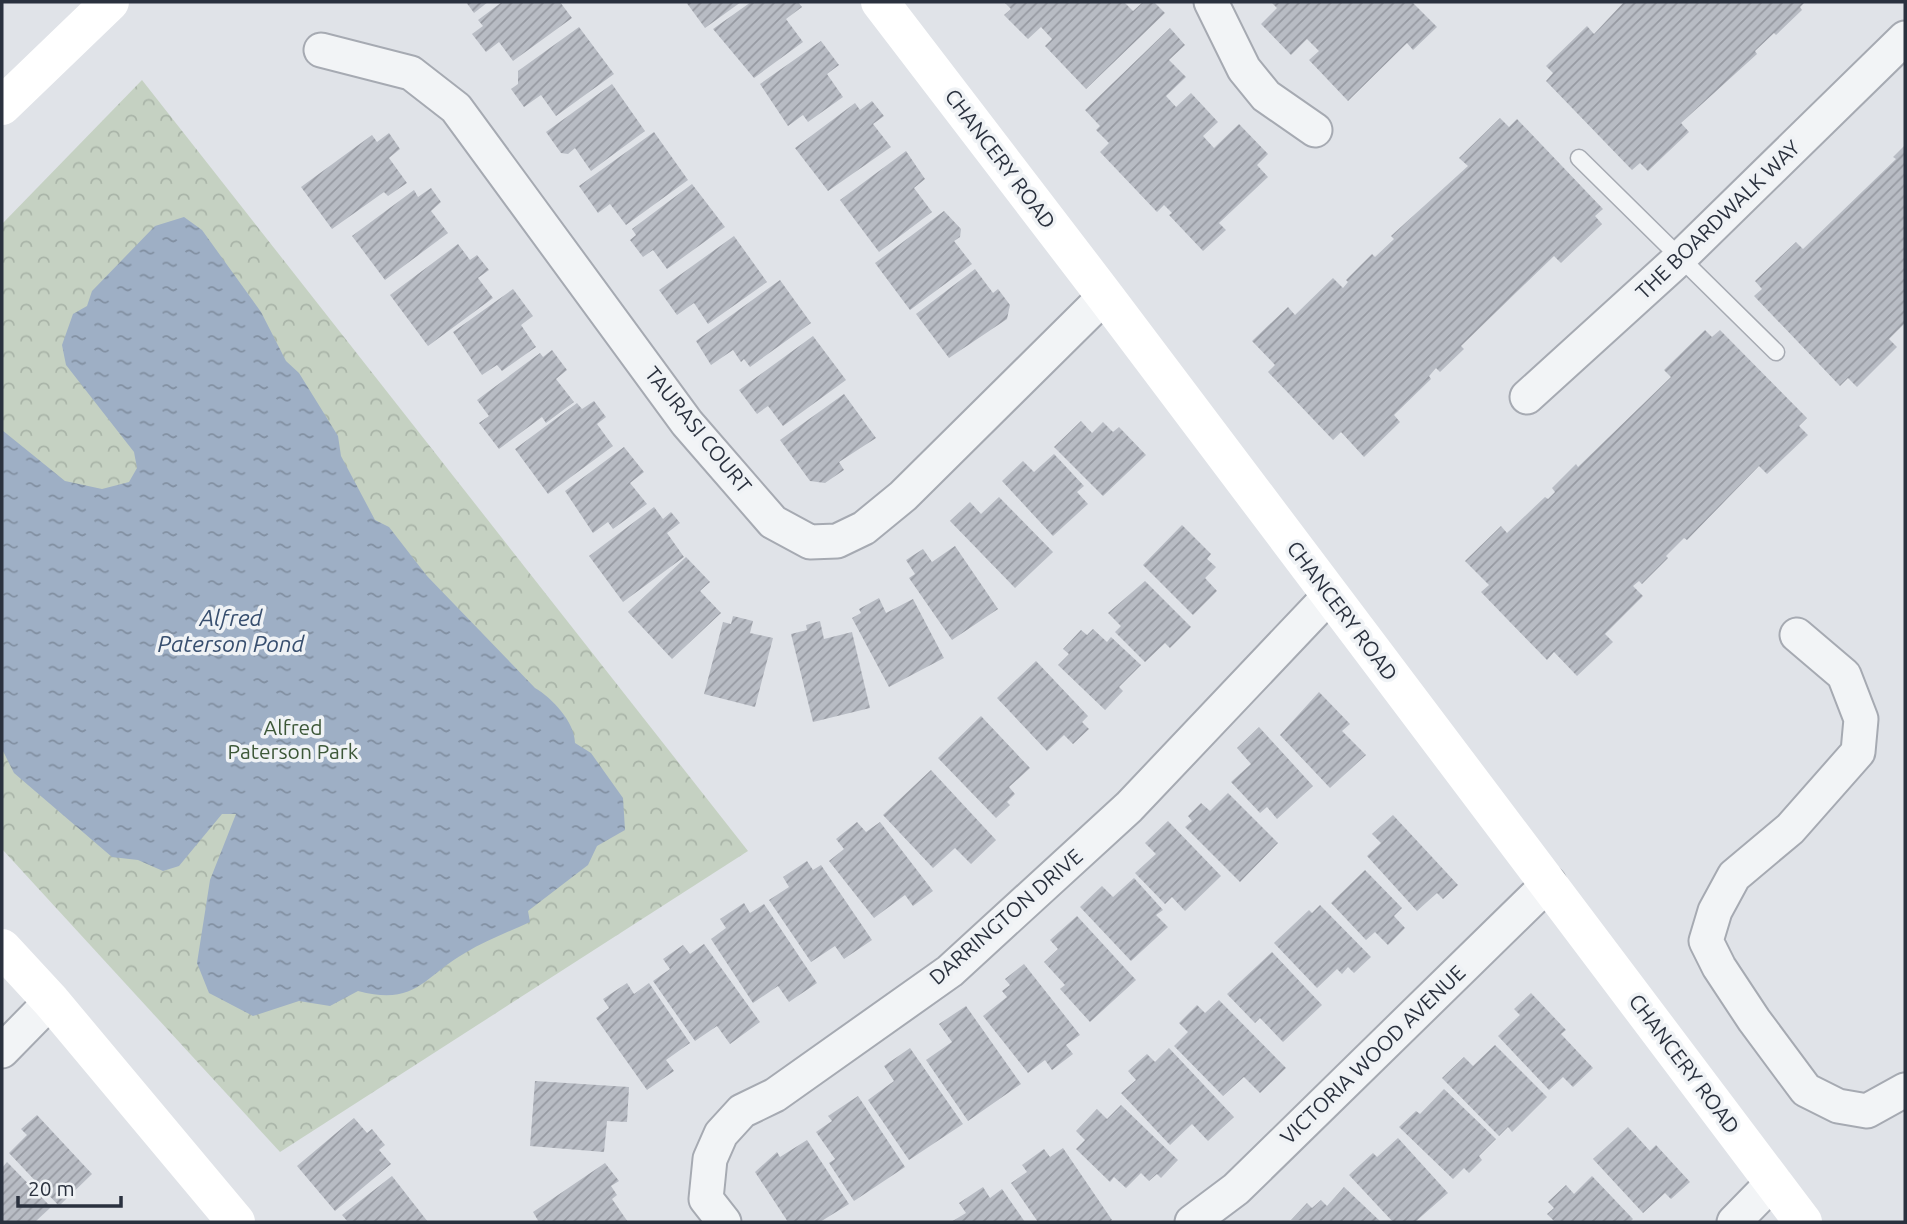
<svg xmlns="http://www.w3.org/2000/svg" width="1907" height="1224" font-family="Ubuntu,sans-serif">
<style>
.park{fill:url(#park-crowns)}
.water{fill:url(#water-ripples)}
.building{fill:url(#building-hatch)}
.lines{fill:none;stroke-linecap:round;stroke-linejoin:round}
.lane-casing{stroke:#a6aab2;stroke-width:19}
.street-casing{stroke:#a6aab2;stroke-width:37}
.lane{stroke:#f2f4f6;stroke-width:16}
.street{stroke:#f2f4f6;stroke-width:33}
.secondary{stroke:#fff;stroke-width:38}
.labels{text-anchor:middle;stroke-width:7;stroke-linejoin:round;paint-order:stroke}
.street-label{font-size:21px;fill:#2a313e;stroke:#eff2f5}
.park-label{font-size:21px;fill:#3d5838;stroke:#eff2f5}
.water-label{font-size:23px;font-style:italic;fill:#374e6e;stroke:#eff2f5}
</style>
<defs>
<pattern id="park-crowns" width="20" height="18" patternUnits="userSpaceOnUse" patternTransform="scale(1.75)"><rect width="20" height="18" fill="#c5d1c2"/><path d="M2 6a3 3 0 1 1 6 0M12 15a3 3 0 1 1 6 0" fill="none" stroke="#a9b4a8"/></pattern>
<pattern id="water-ripples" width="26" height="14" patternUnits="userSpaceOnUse" patternTransform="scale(1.75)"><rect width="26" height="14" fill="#9eafc5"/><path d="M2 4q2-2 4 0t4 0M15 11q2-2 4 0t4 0" fill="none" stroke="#818fa1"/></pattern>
<pattern id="building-hatch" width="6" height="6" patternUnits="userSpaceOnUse" patternTransform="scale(1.75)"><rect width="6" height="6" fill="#b8bcc4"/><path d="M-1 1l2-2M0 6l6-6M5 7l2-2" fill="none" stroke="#9699a1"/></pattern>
</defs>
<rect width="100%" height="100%" fill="#e0e3e8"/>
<path class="park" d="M142 80 748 851 280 1152 2 849V224Z"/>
<path class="water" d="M184 217 202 230 261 312 286 361 299 373 338 436 341 456 375 520 389 527 427 576 535 688C552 698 575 722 575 743L591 753 623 798 625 830 597 846 588 865 528 911 530 922C508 932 485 941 465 953 422 978 416 1006 358 991L330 1006 299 1001 253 1016 209 993 197 963 210 880 236 814H222L179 866 163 871 138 860 112 857 14 773 2 749V430L65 481 102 489 129 482 137 468 134 452 66 365 62 345 73 314 87 306 92 291 155 226Z"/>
<g class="building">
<path d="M466 2H488L474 13Z"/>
<path d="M502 2H560L572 18 513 61 499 42 486 52 472 34 483 26 478 20Z"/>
<path d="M686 2H741L705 28Z"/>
<path d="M751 2H798L802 7 786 19 803 42 754 78 713 29Z"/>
<path d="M1004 2H1124L1133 11 1143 2H1154L1165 13 1086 89 1045 46 1052 39 1041 27 1028 39 1004 15 1011 9Z"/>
<path d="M1271 2H1412L1437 27 1413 50 1407 43 1348 101 1309 60 1319 51 1307 39 1291 55 1261 24 1277 8Z"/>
<path d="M1624 2H1805L1800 7 1802 10 1776 35 1774 33 1755 51 1757 54 1681 123 1689 132 1648 171 1640 163 1632 170 1546 81 1553 73 1546 66 1587 26 1594 34Z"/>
<path d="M579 27 614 74 556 116 541 95 524 107 511 89 518 84V71Z"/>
<path d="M1170 28 1185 45 1169 60 1186 77 1166 96 1176 107 1191 93 1218 122 1203 136 1214 148 1239 124 1268 154 1257 165 1268 177 1219 223 1226 230 1203 251 1169 215 1172 213 1164 205 1157 212 1100 152 1109 143 1096 130 1100 126 1085 110Z"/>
<path d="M821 41 839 65 827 74 843 97 808 122 803 115 788 126 760 84Z"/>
<path d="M612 84 645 131 591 171 575 148 568 154 561 153 546 132Z"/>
<path d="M872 101 884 116 873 124 891 147 828 191 795 148 855 103 860 110Z"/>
<path d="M1500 118 1509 127 1517 119 1603 209 1595 216 1602 224 1561 263 1554 256 1461 346 1464 349 1440 372 1436 368 1429 376 1431 379 1394 415 1400 422 1364 457 1341 432 1333 440 1268 372 1275 365 1252 341 1288 307 1295 315 1333 278 1343 288 1348 282 1346 280 1372 254 1375 257 1394 239 1391 236 1468 166 1459 158Z"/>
<path d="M654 132 688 180 626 225 610 204 598 213 579 186Z"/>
<path d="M389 133 400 149 389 158 407 183 388 196 384 192 332 229 301 187 372 135 377 142Z"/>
<path d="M1905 145V323L1889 339 1897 347 1857 387 1848 378 1840 386 1754 296 1762 289 1755 281 1796 242 1803 249 1896 159 1893 157Z"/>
<path d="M906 151 925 179 914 188 932 212 879 252 840 200Z"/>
<path d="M692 184 725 227 667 269 653 250 643 257 630 240 636 235 632 229Z"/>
<path d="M431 188 441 202 431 211 448 233 385 280 352 236 414 190 418 197Z"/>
<path d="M944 211 961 229 960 237 954 241 972 264 910 310 875 263Z"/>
<path d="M734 236 767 282 708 324 694 303 677 315 659 290Z"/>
<path d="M458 244 470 260 477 255 489 270 478 278 493 298 428 346 390 295Z"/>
<path d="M975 269 993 293 998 289 1010 305 1007 319 949 358 916 314Z"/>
<path d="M780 280 811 323 750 367 744 359 741 362 733 350 711 365 696 341Z"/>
<path d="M513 289 533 316 521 325 536 347 502 371 497 365 482 375 453 332Z"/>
<path d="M1705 330 1712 337 1720 330 1807 418 1799 426 1808 435 1767 474 1759 466 1687 540 1684 538 1666 556 1668 558 1642 584 1639 581 1633 586 1643 596 1605 634 1613 642 1577 676 1554 652 1547 660 1508 620 1481 592 1489 585 1465 561 1501 526 1507 533 1545 497 1548 499 1555 492 1552 488 1576 464 1578 467 1671 377 1664 370Z"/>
<path d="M813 336 846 380 783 426 768 406 757 414 739 390Z"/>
<path d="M552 350 567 370 556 379 574 402 546 423 542 417 499 449 479 423 489 416 477 400 540 353 543 357Z"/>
<path d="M844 394 876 438 839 462 844 470 825 483 810 481 780 440Z"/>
<path d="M594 401 606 417 597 424 613 446 548 494 515 449 577 403 582 409Z"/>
<path d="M1081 421 1092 433 1103 422 1113 432 1119 427 1146 455 1103 496 1054 447Z"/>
<path d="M624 447 644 472 630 483 647 504 613 529 608 522 593 533 565 491Z"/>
<path d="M1054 454 1084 486 1077 492 1088 504 1053 536 1002 481 1023 461 1034 472Z"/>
<path d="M999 497 1053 552 1015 588 950 521 970 502 981 514Z"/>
<path d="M654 507 663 519 671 512 680 523 667 533 684 557 623 602 589 556Z"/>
<path d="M1182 525 1211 554 1207 559 1216 567 1205 578 1217 591 1193 615 1143 565Z"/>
<path d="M955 546 998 609 952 640 909 578 915 574 906 560 923 549 932 562Z"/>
<path d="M686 557 710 582 700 591 721 613 672 659 628 612Z"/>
<path d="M1145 581 1191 627 1170 648 1165 643 1145 662 1115 632 1121 626 1108 613Z"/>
<path d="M879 598 886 613 913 599 944 658 889 687 852 618 861 613 859 609Z"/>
<path d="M733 616 753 621 750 633 773 638 755 707 704 694 723 622 731 624Z"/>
<path d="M820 621 824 639 852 632 870 708 813 722 791 634 807 630 806 625Z"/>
<path d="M1093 629 1107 642 1111 637 1141 665 1119 687 1123 691 1105 710 1058 665 1069 654 1063 649 1081 630 1087 635Z"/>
<path d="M1036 661 1088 716 1082 722 1089 729 1073 744 1064 735 1047 751 997 698Z"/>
<path d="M1319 692 1350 724 1342 731 1366 755 1330 788 1280 735Z"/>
<path d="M981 716 1030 768 1009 787 1015 794 1007 802 1010 805 996 818 938 758Z"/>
<path d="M1259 727 1313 786 1277 819 1267 807 1260 813 1231 782 1251 764 1237 748Z"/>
<path d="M931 770 996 840 971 864 955 848 933 868 883 815Z"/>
<path d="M1228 793 1278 843 1240 882 1185 827 1192 821 1188 816 1201 803 1210 811Z"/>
<path d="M1393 815 1458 885 1443 899 1437 893 1417 911 1367 856 1381 843 1372 834Z"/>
<path d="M1168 821 1221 876 1185 911 1172 897 1165 904 1135 873 1156 854 1145 843Z"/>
<path d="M857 822 866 832 880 822 933 891 913 906 905 895 874 918 829 861 844 849 836 839Z"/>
<path d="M807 861 813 870 821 865 872 940 844 959 835 946 811 962 769 900 789 887 783 877Z"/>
<path d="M1365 870 1402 908 1394 916 1405 928 1388 945 1375 932 1366 940 1331 903Z"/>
<path d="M1134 878 1163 910 1156 915 1168 927 1131 961 1080 907 1102 886 1113 897Z"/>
<path d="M744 903 750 913 764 904 817 983 789 1002 778 986 753 1003 711 939 726 928 720 919Z"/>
<path d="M1320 905 1371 957 1354 973 1348 967 1342 974 1337 969 1317 988 1274 943 1309 910 1312 913Z"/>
<path d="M1077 916 1136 980 1090 1022 1060 989 1065 985 1044 962 1058 949 1050 940Z"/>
<path d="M704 944 760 1022 730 1044 717 1026 695 1041 653 981 670 969 663 959 683 945 690 954Z"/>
<path d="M1272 952 1322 1005 1283 1042 1260 1018 1255 1023 1227 994Z"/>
<path d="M1024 964 1080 1035 1066 1045 1073 1054 1052 1070 1045 1060 1028 1073 983 1016 1007 997 1002 991 1010 985 1005 979Z"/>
<path d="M627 983 634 994 649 983 690 1043 666 1060 674 1071 647 1090 596 1018 609 1008 603 999Z"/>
<path d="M1531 993 1566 1030 1561 1034 1593 1068 1573 1087 1563 1077 1549 1090 1498 1036 1520 1015 1514 1009Z"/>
<path d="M1219 1000 1286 1068 1260 1093 1244 1077 1223 1096 1174 1046 1188 1032 1179 1023 1197 1005 1205 1013Z"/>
<path d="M966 1006 1021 1084 968 1121 926 1060 952 1042 939 1024Z"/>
<path d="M1495 1045 1547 1097 1512 1132 1508 1127 1499 1136 1442 1078 1464 1057 1473 1066Z"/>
<path d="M910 1048 963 1124 909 1160 868 1100 894 1081 884 1066Z"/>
<path d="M1169 1048 1234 1117 1208 1141 1192 1124 1170 1145 1121 1093 1136 1080 1128 1071 1147 1054 1155 1062Z"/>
<path d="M535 1081 629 1087 627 1122 607 1121 604 1152 530 1146Z"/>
<path d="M1444 1089 1496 1139 1479 1156 1482 1160 1469 1173 1464 1168 1453 1179 1399 1127 1416 1111 1420 1114Z"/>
<path d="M858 1096 905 1167 854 1201 829 1163 835 1159 816 1132 832 1121 828 1116Z"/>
<path d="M1121 1105 1178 1160 1161 1178 1157 1174 1149 1181 1141 1173 1126 1188 1114 1177 1110 1182 1076 1149 1085 1140 1076 1131 1097 1109 1107 1119Z"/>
<path d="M37 1115 92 1174 59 1206 9 1153 27 1135 21 1129Z"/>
<path d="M354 1118 367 1133 372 1129 385 1145 379 1150 391 1164 335 1211 297 1166Z"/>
<path d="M1628 1127 1650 1151 1656 1145 1690 1182 1671 1199 1665 1193 1643 1213 1593 1159Z"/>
<path d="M1398 1138 1448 1193 1415 1222H1393L1349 1175 1373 1153 1377 1157Z"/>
<path d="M807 1140 849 1204 820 1222H788L755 1172 777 1152 780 1157Z"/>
<path d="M1063 1148 1112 1220 1109 1222H1038L1011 1183 1027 1172 1022 1165 1044 1149 1050 1157Z"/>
<path d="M7 1162 51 1207 35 1222H2V1168Z"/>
<path d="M605 1163 619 1181 611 1186 617 1195 612 1199 628 1222H539L533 1212Z"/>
<path d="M392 1176 428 1222H348L342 1215Z"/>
<path d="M1592 1176 1633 1219 1630 1222H1555L1547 1214 1554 1208 1548 1202 1566 1185 1574 1194Z"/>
<path d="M983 1187 990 1198 1002 1189 1025 1222H951L966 1213 959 1203Z"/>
<path d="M1344 1187 1381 1222 1291 1220 1307 1203 1312 1208 1321 1200 1327 1206Z"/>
</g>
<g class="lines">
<defs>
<path id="lane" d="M1579 158 1776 352"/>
<g id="street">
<path d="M1211 2 1244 69 1266 96 1315 130"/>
<path d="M321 50 411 73 456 108 687 423 773 522 810 542 837 541 864 528 903 496 1105 296"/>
<path d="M1527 397 1680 258 1905 38"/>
<path d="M1797 635 1844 675 1861 719 1858 752 1790 829 1734 876 1715 911 1706 941 1719 967 1754 1020 1806 1090 1838 1106 1867 1111 1905 1090"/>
<path d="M2 1051 51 1001"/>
<path d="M724 1222 706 1199 710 1159 721 1134 742 1111 775 1095 950 971 1129 807 1330 595"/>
<path d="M1192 1222 1236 1189 1549 883"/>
<path d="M1734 1222 1773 1182"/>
</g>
</defs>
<use href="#lane" class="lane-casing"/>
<use href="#street" class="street-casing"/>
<use href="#lane" class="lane"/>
<use href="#street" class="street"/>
<g class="secondary">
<path d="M880 2 1105 296 1803 1222"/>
<path d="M2 106 110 2"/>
<path d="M2 948 51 1001 236 1222"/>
</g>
</g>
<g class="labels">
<g class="street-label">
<text transform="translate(1000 159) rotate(53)" y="7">CHANCERY ROAD</text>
<text transform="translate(1718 220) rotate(-44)" y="7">THE BOARDWALK WAY</text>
<text transform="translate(698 430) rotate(51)" y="7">TAURASI COURT</text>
<text transform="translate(1342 611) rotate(53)" y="7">CHANCERY ROAD</text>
<text transform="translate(1006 917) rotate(-41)" y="7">DARRINGTON DRIVE</text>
<text transform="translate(1373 1055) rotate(-44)" y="7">VICTORIA WOOD AVENUE</text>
<text transform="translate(1684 1064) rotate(53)" y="7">CHANCERY ROAD</text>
</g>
<g class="park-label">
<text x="293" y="735">Alfred<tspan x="293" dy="24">Paterson Park</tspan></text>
</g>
<g class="water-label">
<text x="231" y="626">Alfred<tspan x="231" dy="26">Paterson Pond</tspan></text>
</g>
</g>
<rect width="1907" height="1224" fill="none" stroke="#2a313e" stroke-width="7"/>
<path d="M18 1196v10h103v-10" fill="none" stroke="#2a313e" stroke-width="3.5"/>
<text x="28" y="1196" font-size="21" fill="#2a313e" stroke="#eff2f5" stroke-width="5" paint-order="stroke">20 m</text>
</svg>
